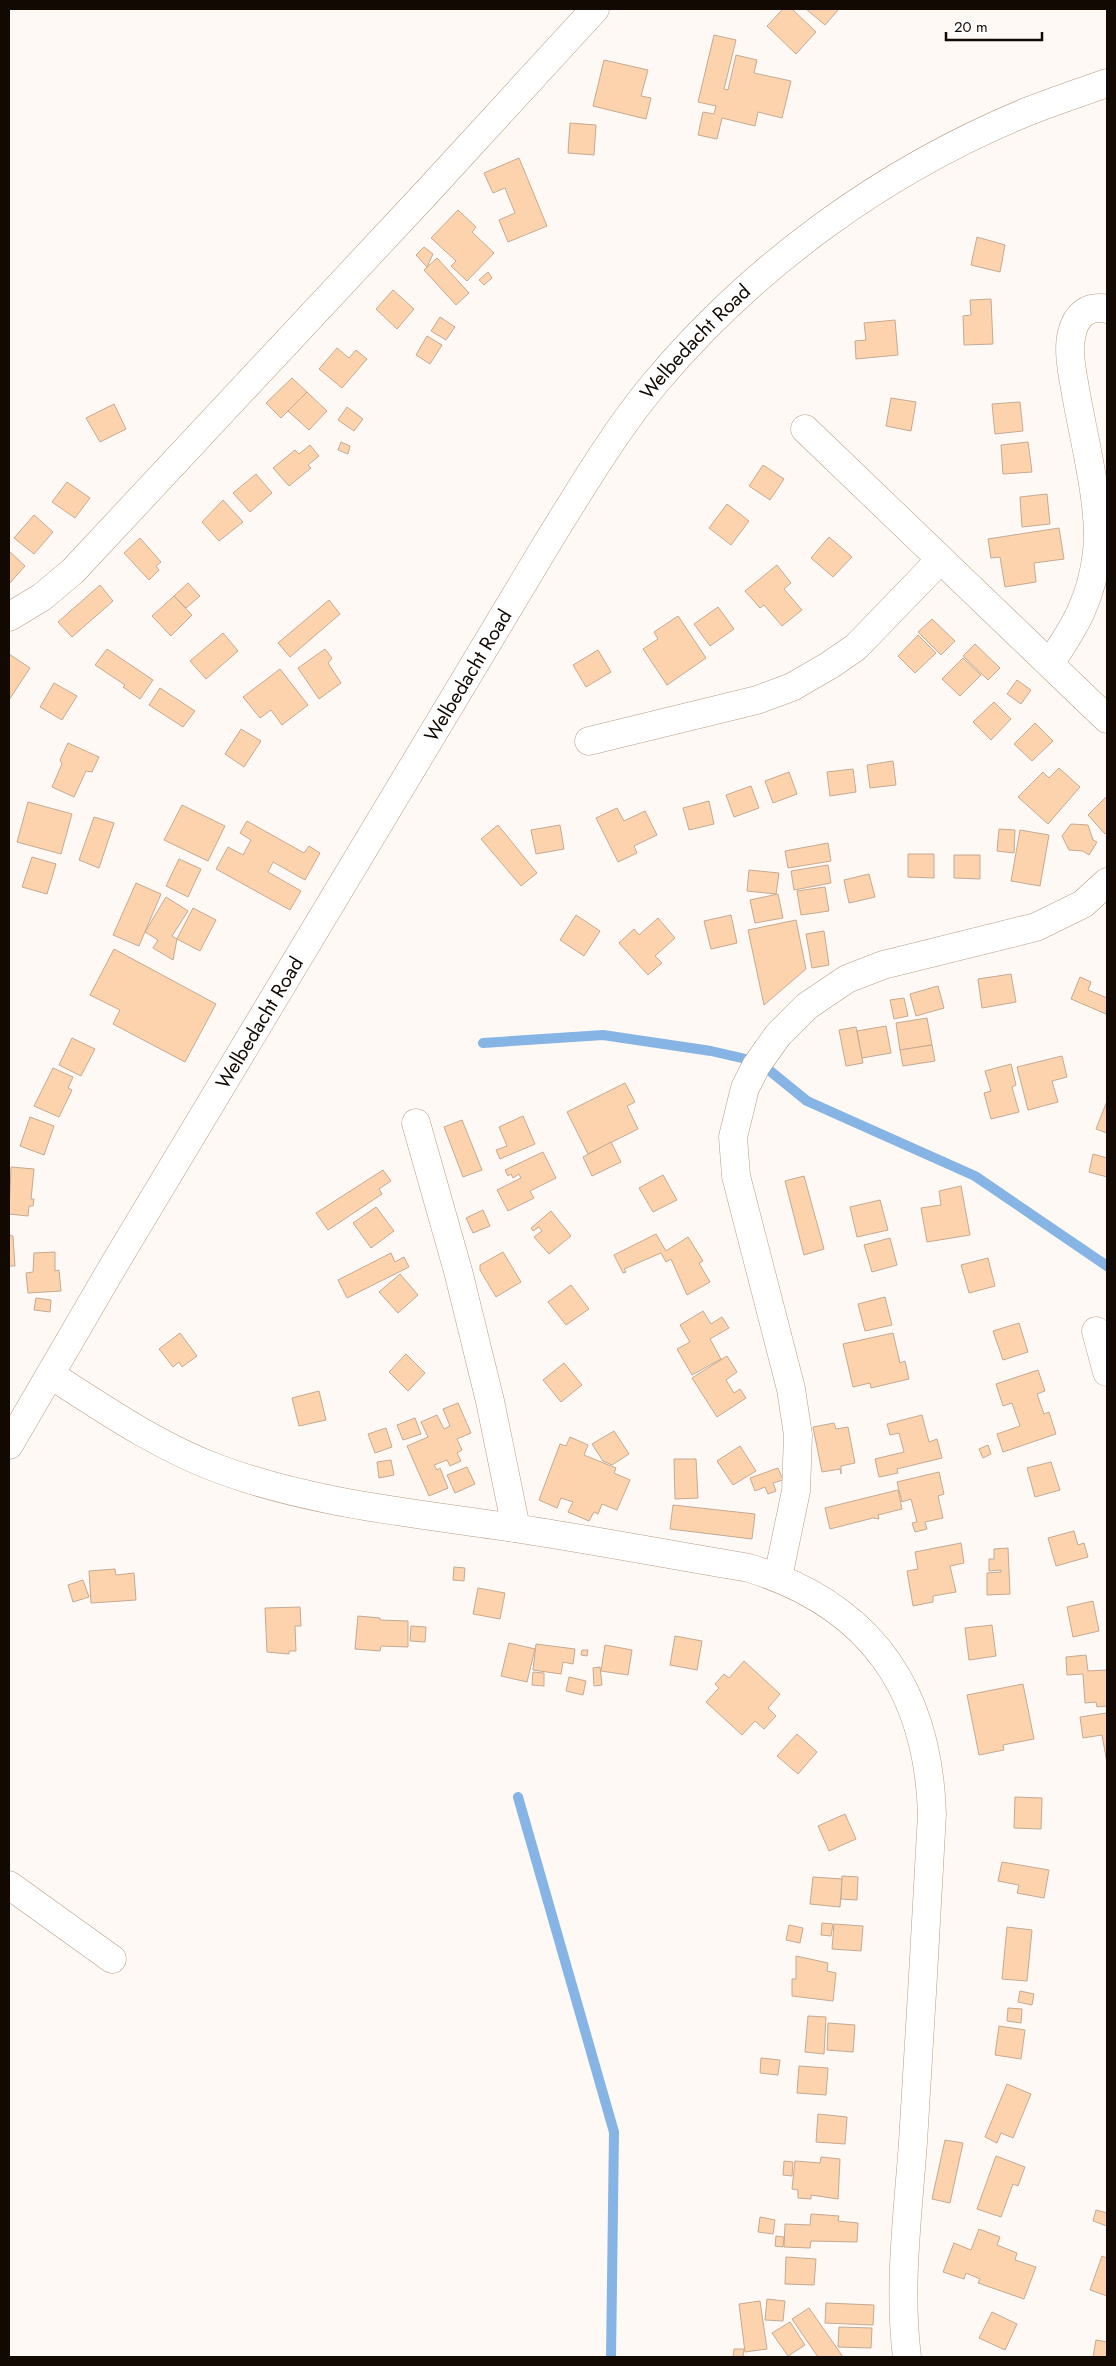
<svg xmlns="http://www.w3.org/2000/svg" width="1116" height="2366" font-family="Jost,sans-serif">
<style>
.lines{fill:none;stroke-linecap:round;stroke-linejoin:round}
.stream{stroke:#86b4e5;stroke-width:10}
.building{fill:#fdd3ad;stroke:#c4aa92}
.street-casing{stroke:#b79e86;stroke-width:29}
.secondary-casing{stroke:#b79e86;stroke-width:29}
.street{stroke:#fff;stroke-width:28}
.secondary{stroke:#fff;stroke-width:28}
.labels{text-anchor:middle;stroke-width:4;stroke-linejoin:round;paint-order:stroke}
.street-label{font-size:20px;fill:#120903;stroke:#fff}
</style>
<rect width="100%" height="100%" fill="#fef9f4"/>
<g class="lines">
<g class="stream">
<path d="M483 1043 603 1035 711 1051 759 1062 807 1101 975 1176 1107 1266"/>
<path d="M518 1797 614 2132 611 2357"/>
</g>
</g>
<g class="building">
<path d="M783 9H792L816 32 796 54 767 26Z"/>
<path d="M806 9H839L825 25Z"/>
<path d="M714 35 736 40 724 89 728 90 736 55 757 60 754 73 791 81 782 118 758 112 755 126 722 118 717 139 698 135 703 112 714 114 716 106 698 102Z"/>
<path d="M604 60 648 70 641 96 651 98 646 119 593 106Z"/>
<path d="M570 123 596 125 594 155 568 153Z"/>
<path d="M519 158 547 226 508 242 499 220 515 213 505 188 493 193 484 173Z"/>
<path d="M458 210 476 227 472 232 494 253 467 281 451 266 456 261 431 238Z"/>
<path d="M977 237 1005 245 1000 272 971 265Z"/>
<path d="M424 247 433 254 427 267 416 255Z"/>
<path d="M437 258 469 293 456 305 424 270Z"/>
<path d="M488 272 492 278 484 285 479 280Z"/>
<path d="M393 290 414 309 397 329 376 309Z"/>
<path d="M991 299 993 344 964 345 963 316 971 315 970 300Z"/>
<path d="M440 317 455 327 446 340 431 331Z"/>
<path d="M895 320 898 355 856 359 855 341 866 340 864 323Z"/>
<path d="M427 336 442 345 430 364 416 355Z"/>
<path d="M337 348 349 358 356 350 367 359 342 388 319 369Z"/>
<path d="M292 378 307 392 281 418 266 403Z"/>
<path d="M307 392 327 411 309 430 288 411Z"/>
<path d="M891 398 916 402 911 431 886 426Z"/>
<path d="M1020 402 1023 431 995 434 992 404Z"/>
<path d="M114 404 126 429 100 442 86 418Z"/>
<path d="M347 407 363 419 354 431 338 420Z"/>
<path d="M341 442 350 446 348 454 338 450Z"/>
<path d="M1028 442 1032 472 1003 474 1001 445Z"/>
<path d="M310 445 319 456 308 465 311 468 289 486 273 468 295 450 299 454Z"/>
<path d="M763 465 784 479 770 500 749 486Z"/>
<path d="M256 474 272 493 250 512 233 493Z"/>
<path d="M67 482 90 498 75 518 52 502Z"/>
<path d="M1047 494 1050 524 1022 527 1020 497Z"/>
<path d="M223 500 243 522 219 541 202 522Z"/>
<path d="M727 504 749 521 731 545 709 528Z"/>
<path d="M34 515 53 532 34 554 14 538Z"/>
<path d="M1059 528 1064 559 1034 563 1036 582 1005 587 1000 557 991 558 988 539Z"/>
<path d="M829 537 852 557 833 577 811 558Z"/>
<path d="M140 538 161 562 156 566 159 570 149 580 124 553Z"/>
<path d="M9 551 25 566 9 584Z"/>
<path d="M777 565 791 583 784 589 802 610 782 626 764 605 760 608 745 591Z"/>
<path d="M188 583 200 596 186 608 174 596Z"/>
<path d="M100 585 113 601 72 637 58 622Z"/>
<path d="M174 596 192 615 171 636 152 616Z"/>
<path d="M329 600 340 614 290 657 278 643Z"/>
<path d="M718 607 734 629 710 646 694 624Z"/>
<path d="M678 616 706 658 667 685 643 649 658 639 654 632Z"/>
<path d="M932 619 955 641 941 655 918 632Z"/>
<path d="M223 633 238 651 206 679 190 661Z"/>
<path d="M918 635 936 653 915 673 898 656Z"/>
<path d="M975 644 1000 668 988 680 963 656Z"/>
<path d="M107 649 153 680 140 699 123 687 125 685 95 665Z"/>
<path d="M325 649 332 658 328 663 341 683 319 699 298 668Z"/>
<path d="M598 650 611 672 586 687 573 665Z"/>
<path d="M9 654 30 668 9 700Z"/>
<path d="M963 658 981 675 960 696 942 679Z"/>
<path d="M280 669 308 705 282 725 271 710 260 718 243 697Z"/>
<path d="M1017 680 1031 690 1021 704 1007 694Z"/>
<path d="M54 683 77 696 62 720 40 707Z"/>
<path d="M160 688 195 711 183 727 149 705Z"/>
<path d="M994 702 1011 719 991 740 973 722Z"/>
<path d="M1035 723 1053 741 1032 761 1014 744Z"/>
<path d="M241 729 261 741 244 767 225 754Z"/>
<path d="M68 743 99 757 92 772 86 771 74 797 52 787 62 764 60 760Z"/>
<path d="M893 761 896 785 870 788 867 765Z"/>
<path d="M1059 768 1080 787 1048 824 1018 797 1043 772 1049 778Z"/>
<path d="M853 769 856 792 830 796 827 772Z"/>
<path d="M789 772 797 794 773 803 765 781Z"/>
<path d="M751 786 759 808 734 817 726 795Z"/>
<path d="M1107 796V832L1105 834 1088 815Z"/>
<path d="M709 801 714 824 689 830 683 808Z"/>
<path d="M28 802 72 814 61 854 17 842Z"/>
<path d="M182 805 225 826 208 861 164 840Z"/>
<path d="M617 808 624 821 645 811 657 835 634 846 637 853 618 862 596 818Z"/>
<path d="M94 817 114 823 99 868 79 860Z"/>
<path d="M247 821 304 853 309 846 320 853 305 880 273 862 268 872 301 891 290 910 216 869 228 847 243 855 251 840 240 833Z"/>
<path d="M1071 824 1088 825 1093 840 1097 842 1089 855 1083 851 1069 850 1062 836Z"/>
<path d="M498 825 537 873 521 886 481 839Z"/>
<path d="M560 825 564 849 536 854 531 830Z"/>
<path d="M999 829 1015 830 1014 853 997 851Z"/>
<path d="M1020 830 1049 835 1040 886 1011 881Z"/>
<path d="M828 843 831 861 788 868 785 851Z"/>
<path d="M908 854H934V878L908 877Z"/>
<path d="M954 855H980V879L954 878Z"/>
<path d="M32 857 56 864 47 894 22 887Z"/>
<path d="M179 859 201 869 188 897 166 886Z"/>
<path d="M828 865 831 883 794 890 791 871Z"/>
<path d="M749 870 779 873 776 894 747 891Z"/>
<path d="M869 874 875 897 849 903 844 880Z"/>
<path d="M136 883 161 894 139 946 113 935Z"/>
<path d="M825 887 829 911 801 915 797 891Z"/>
<path d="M778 894 783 918 755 923 750 900Z"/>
<path d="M166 897 188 911 172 936 177 939 173 960 153 948 158 940 145 932Z"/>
<path d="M193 908 216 920 200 951 177 939Z"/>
<path d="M576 915 600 931 584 956 560 940Z"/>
<path d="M731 915 737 943 711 949 704 921Z"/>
<path d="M658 918 675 938 655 956 662 963 648 975 619 943 634 929 639 935Z"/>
<path d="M796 920 806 969 764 1005 748 930Z"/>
<path d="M824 931 829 965 812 968 806 934Z"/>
<path d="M114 949 216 1004 185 1062 113 1024 120 1010 90 995Z"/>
<path d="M1011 974 1016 1002 982 1008 978 979Z"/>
<path d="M1080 977 1091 982 1088 990 1107 998 1106 1014 1071 999Z"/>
<path d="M938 986 944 1008 916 1016 910 994Z"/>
<path d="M904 998 908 1016 894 1019 890 1000Z"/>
<path d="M927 1018 932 1045 900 1050 896 1023Z"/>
<path d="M886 1026 891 1053 862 1058 857 1031Z"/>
<path d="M856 1027 863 1063 846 1066 839 1030Z"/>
<path d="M72 1038 95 1049 81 1076 59 1065Z"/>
<path d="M932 1045 935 1061 903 1066 900 1050Z"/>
<path d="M1062 1056 1067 1077 1052 1081 1058 1102 1028 1110 1017 1067Z"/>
<path d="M1011 1064 1016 1085 1012 1087 1019 1112 991 1119 984 1093 991 1091 985 1071Z"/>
<path d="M53 1068 73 1077 68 1088 72 1090 59 1117 34 1106Z"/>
<path d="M625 1083 635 1102 627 1106 638 1129 588 1154 567 1112Z"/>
<path d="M1107 1101V1133L1096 1129Z"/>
<path d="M523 1116 535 1144 500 1159 496 1150 507 1146 499 1127Z"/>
<path d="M30 1117 54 1126 44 1155 20 1146Z"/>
<path d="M462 1120 482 1170 463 1177 444 1127Z"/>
<path d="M611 1142 621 1162 592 1176 583 1157Z"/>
<path d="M543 1152 556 1178 530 1191 534 1198 508 1211 497 1190 521 1178 519 1174 513 1178 511 1174 508 1176 505 1170Z"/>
<path d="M1093 1154 1107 1158V1177L1089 1172Z"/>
<path d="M11 1167 34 1169 31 1199H34L33 1206H29L28 1216 9 1214Z"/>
<path d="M383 1170 391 1181 379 1189 382 1194 328 1230 316 1213Z"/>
<path d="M663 1175 677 1200 653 1212 639 1188Z"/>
<path d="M804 1176 824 1249 804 1255 785 1181Z"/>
<path d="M961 1186 970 1235 927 1242 921 1208 941 1205 939 1191Z"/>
<path d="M880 1200 888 1230 857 1237 850 1207Z"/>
<path d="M376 1207 394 1231 371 1248 353 1223Z"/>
<path d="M483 1210 490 1226 473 1233 466 1218Z"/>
<path d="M551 1211 571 1236 549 1254 534 1237 542 1231 539 1227 533 1231 531 1228Z"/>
<path d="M656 1234 666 1251 688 1237 703 1261 699 1263 710 1282 687 1295 671 1259 666 1262 661 1253 624 1269 626 1272 623 1273 614 1255Z"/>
<path d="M9 1235 13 1236 15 1266H9Z"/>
<path d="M890 1238 897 1265 872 1272 864 1245Z"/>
<path d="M55 1252V1271L59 1270 61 1291 28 1293 26 1273 33 1272 34 1253Z"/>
<path d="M503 1252 521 1282 496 1297 480 1270V1265Z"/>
<path d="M391 1253 395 1262 404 1257 409 1267 347 1298 338 1280Z"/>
<path d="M988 1258 995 1286 969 1293 961 1265Z"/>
<path d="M400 1274 418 1295 398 1313 379 1292Z"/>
<path d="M571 1285 589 1309 566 1325 548 1302Z"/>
<path d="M885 1297 892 1325 865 1331 858 1304Z"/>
<path d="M36 1298 51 1300 50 1312 34 1310Z"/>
<path d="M703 1311 711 1324 722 1317 729 1328 710 1339 721 1359 692 1375 677 1349 690 1342 680 1325Z"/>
<path d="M1019 1323 1028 1352 1003 1360 993 1331Z"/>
<path d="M180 1333 197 1356 182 1367 179 1362 173 1367 159 1349Z"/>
<path d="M893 1333 900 1363 905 1361 909 1379 871 1388 870 1383 853 1387 843 1344Z"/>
<path d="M406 1354 425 1373 408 1391 389 1372Z"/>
<path d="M727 1356 737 1372 726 1380 734 1393 740 1389 746 1398 717 1417 692 1378Z"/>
<path d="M564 1363 582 1385 561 1402 543 1380Z"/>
<path d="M1038 1370 1045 1391 1037 1394 1044 1414 1049 1412 1056 1434 1003 1452 997 1434 1020 1426 1012 1403 1003 1406 996 1384Z"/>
<path d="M319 1391 326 1420 299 1426 292 1398Z"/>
<path d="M458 1403 471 1433 457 1439 462 1450 457 1453 461 1461 450 1466 447 1460 434 1465 437 1470 440 1468 448 1488 429 1496 407 1446 428 1437 421 1422 437 1415 444 1429 450 1426 443 1409Z"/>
<path d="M922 1415 929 1442 937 1439 942 1458 897 1469 898 1473 879 1477 875 1459 904 1452 899 1433 890 1435 887 1424Z"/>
<path d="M415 1418 421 1434 403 1440 397 1425Z"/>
<path d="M834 1423 836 1429 848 1427 855 1463 841 1466V1474L840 1469 822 1472 813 1427Z"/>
<path d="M386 1428 392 1447 375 1453 368 1434Z"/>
<path d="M614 1431 629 1454 612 1465 603 1461 592 1444Z"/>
<path d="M570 1437 588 1445 584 1455 616 1468 614 1473 630 1480 617 1510 602 1504 598 1514 594 1512 589 1521 568 1512 573 1502 561 1498 557 1508 539 1500 560 1444 566 1446Z"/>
<path d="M988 1445 991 1454 983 1458 979 1449Z"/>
<path d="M740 1446 756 1471 733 1485 717 1461Z"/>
<path d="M674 1459H696L698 1498 675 1499Z"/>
<path d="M391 1460 394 1475 379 1478 377 1462Z"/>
<path d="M1051 1462 1060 1490 1035 1497 1027 1468Z"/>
<path d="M467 1467 475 1484 455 1493 447 1475Z"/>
<path d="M778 1468 783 1480 773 1483 776 1491 768 1494 765 1487 755 1491 750 1478Z"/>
<path d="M939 1472 944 1494 938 1496 943 1518 925 1522 927 1529 915 1532 912 1523 917 1522 911 1499 902 1502 897 1482Z"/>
<path d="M898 1490 902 1509 878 1515 879 1519 873 1518 830 1529 825 1508Z"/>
<path d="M673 1505 755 1514 752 1539 670 1529Z"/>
<path d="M1074 1531 1078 1545 1084 1543 1088 1557 1056 1566 1048 1538Z"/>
<path d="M961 1543 964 1563 950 1566 956 1592 933 1596V1602L913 1606 907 1571 918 1569 915 1552Z"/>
<path d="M1008 1548 1010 1594 987 1595V1573L1001 1572V1570L989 1571V1559H994V1549Z"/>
<path d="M454 1567 465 1568 464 1581 453 1580Z"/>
<path d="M115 1569 116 1575 134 1573 136 1600 91 1603 89 1571Z"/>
<path d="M83 1580 89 1597 73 1602 68 1585Z"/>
<path d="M478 1588 505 1593 500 1619 473 1614Z"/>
<path d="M1093 1601 1099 1631 1073 1637 1067 1607Z"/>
<path d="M300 1607 301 1626H295L296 1651H289V1654L267 1652 265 1608Z"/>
<path d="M358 1616 380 1618V1620L408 1621V1647L381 1646 380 1651 355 1649Z"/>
<path d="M992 1625 996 1656 969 1660 965 1628Z"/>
<path d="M411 1626 426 1627 425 1642 410 1641Z"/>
<path d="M675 1636 702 1641 697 1670 670 1665Z"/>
<path d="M509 1643 535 1649 527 1682 501 1676Z"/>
<path d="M536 1644 575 1649 573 1664 563 1662 561 1674 533 1670Z"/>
<path d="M605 1645 632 1650 628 1675 601 1671Z"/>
<path d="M582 1650H588L587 1656 581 1655Z"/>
<path d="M1086 1655 1088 1671 1107 1670V1706L1097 1707 1096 1702 1085 1703 1083 1674 1067 1675 1066 1657Z"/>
<path d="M744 1661 780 1694 768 1708 776 1716 764 1729 755 1721 742 1735 706 1702 719 1688 715 1684 724 1674 729 1678Z"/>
<path d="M600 1667 602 1685 594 1686 593 1668Z"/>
<path d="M533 1672 544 1673V1686L532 1685Z"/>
<path d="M569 1677 586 1681 583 1695 566 1691Z"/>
<path d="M1023 1684 1034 1739 1003 1745 1004 1750 979 1755 967 1695Z"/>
<path d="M1107 1713V1763L1102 1735 1083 1738 1080 1717Z"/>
<path d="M797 1734 817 1752 798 1774 777 1756Z"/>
<path d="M1015 1797 1042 1798 1041 1829 1014 1828Z"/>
<path d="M845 1814 856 1839 829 1851 818 1826Z"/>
<path d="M1002 1862 1049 1870 1044 1898 1017 1893 1019 1885 998 1881Z"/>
<path d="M842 1876 858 1877 857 1900 841 1899Z"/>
<path d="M813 1877 842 1879 840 1907 810 1904Z"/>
<path d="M822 1923 833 1924 831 1936 821 1935Z"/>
<path d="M834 1924 863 1926 861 1951 832 1949Z"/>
<path d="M789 1925 803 1928 800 1943 786 1940Z"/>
<path d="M1007 1927 1032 1930 1027 1981 1002 1979Z"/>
<path d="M796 1956 828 1963 827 1971 836 1973 833 2001 792 1996V1979H796Z"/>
<path d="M1020 1991 1034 1994 1032 2005 1018 2002Z"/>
<path d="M1008 2008 1022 2009 1021 2023 1007 2021Z"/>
<path d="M808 2016 826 2017 824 2054 805 2052Z"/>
<path d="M828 2023 855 2025 853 2052 827 2050Z"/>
<path d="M999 2026 1025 2030 1021 2059 995 2055Z"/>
<path d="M761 2058 780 2060 778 2075 760 2073Z"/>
<path d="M799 2066 828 2068 826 2095 797 2093Z"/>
<path d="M1007 2084 1031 2094 1013 2138 1001 2133 997 2143 985 2137Z"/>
<path d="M818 2114 847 2117 845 2144 816 2142Z"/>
<path d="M945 2140 963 2143 950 2203 932 2199Z"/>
<path d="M996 2156 1025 2167 1018 2186 1013 2184 1001 2217 977 2209Z"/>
<path d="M821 2157 840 2159 838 2199 811 2195V2199L798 2198V2190L792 2189 795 2161 820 2163Z"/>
<path d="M784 2161 793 2162 792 2176 783 2175Z"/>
<path d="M1096 2210 1107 2213V2226L1093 2221Z"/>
<path d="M811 2214 839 2216 838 2221 858 2223 857 2242 811 2241 810 2248 784 2247 785 2224 810 2225Z"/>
<path d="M760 2217 775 2220 773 2234 758 2232Z"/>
<path d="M979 2229 1000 2237 997 2245 1017 2253 1015 2260 1036 2267 1024 2299 978 2283 980 2279 966 2273 964 2279 943 2272 954 2243 971 2250Z"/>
<path d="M776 2236 784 2237 783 2247 775 2246Z"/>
<path d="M1102 2256 1107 2258V2296L1090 2290Z"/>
<path d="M786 2257 816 2259 814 2285 785 2284Z"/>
<path d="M767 2299 785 2301 783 2321 765 2320Z"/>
<path d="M760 2301 767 2349 745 2352 739 2304Z"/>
<path d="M826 2303 874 2305 873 2325 825 2323Z"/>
<path d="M809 2308 843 2357H818L792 2319Z"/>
<path d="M992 2312 1017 2324 1005 2350 979 2338Z"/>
<path d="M790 2322 805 2345 788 2356 772 2333Z"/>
<path d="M839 2327 872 2328 871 2348 838 2347Z"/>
<path d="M1096 2340 1107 2342V2357H1093Z"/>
<path d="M734 2349H744L743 2357H733Z"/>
</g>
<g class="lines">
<defs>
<g id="street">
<path d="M805 429 1107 719"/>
<path d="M9 617 42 597 73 571 428 191 595 9"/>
<path d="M1050 663C1075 627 1092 598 1097 552 1102 508 1084 440 1076 394 1073 376 1067 351 1072 333 1076 315 1088 305 1107 309"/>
<path d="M589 741 757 700 792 687 830 665 856 647 940 560"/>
<path d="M416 1123 458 1271 490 1401 516 1528"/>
<path d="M1096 1331 1107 1372"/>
<path d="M51 1375C104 1409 159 1447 219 1469 313 1504 416 1513 514 1528 593 1540 671 1555 749 1568 870 1605 928 1689 932 1814 926 1923 920 2033 913 2142 908 2213 898 2287 907 2357"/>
<path d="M778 1577 796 1491 798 1435 791 1389 736 1176 733 1137 745 1088 756 1066 778 1035 807 1006 847 979 883 965 1036 927 1083 904 1107 882"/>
<path d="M9 1885 112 1959"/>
</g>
<g id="secondary">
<path id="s1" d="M9 1445 115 1263 549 540C582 487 615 431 655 383 755 264 885 170 1029 111 1055 101 1081 92 1107 83"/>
</g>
</defs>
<use href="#street" class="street-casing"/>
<use href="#secondary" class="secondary-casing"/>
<use href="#street" class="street"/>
<use href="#secondary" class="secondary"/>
</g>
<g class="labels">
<g class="street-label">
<text dy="7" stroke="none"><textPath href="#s1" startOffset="1301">Welbedacht Road</textPath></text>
<text dy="7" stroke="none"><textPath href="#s1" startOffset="896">Welbedacht Road</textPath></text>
<text dy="7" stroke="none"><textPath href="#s1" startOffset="491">Welbedacht Road</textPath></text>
</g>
</g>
<rect width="1116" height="2366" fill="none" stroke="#120903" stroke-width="20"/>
<path d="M946 32v8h96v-8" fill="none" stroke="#120903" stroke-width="2.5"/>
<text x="954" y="32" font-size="15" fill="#120903" stroke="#ffffff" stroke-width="4" paint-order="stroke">20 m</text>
</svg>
